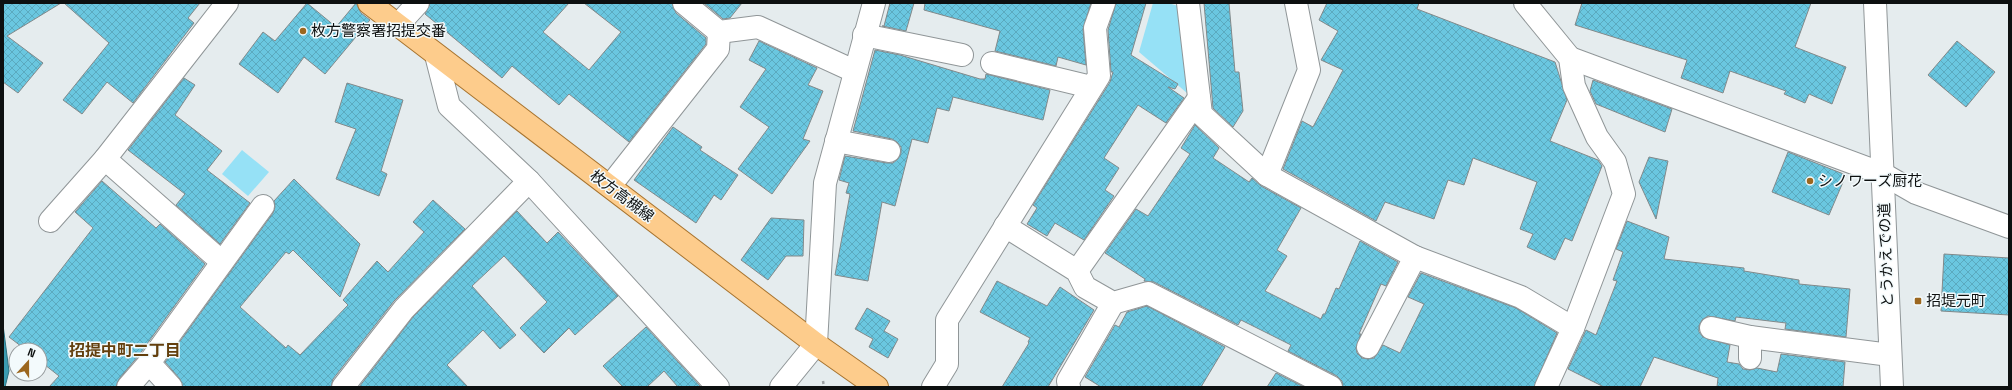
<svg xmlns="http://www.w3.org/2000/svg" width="2012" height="390" font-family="'Space Grotesk','Noto Sans JP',sans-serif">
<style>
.green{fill:#96e1f6}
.water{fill:#3b9cb3;stroke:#2d7282}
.building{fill:url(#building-cross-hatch);stroke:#82898a}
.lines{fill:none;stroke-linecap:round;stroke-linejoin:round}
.minor-casing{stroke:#909698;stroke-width:24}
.major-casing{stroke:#a8742f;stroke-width:24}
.path{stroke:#9ba0a2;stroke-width:2.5;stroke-dasharray:3 3;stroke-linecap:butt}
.minor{stroke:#fff;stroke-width:22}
.major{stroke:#fdcc8c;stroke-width:22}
.poi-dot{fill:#9c671f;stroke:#f3fafc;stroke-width:1.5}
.labels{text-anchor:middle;stroke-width:3;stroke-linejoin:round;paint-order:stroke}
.poi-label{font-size:15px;fill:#0d1010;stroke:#f3fafc;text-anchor:start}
.street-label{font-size:15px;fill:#0d1010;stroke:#f3fafc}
.neighbourhood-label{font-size:16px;font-weight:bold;fill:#633f0d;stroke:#f3fafc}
</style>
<defs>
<pattern id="building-cross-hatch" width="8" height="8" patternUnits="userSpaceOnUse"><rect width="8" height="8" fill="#6ac7e0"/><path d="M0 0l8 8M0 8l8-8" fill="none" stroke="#5baabf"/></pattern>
</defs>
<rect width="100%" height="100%" fill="#e5ecee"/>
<g class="green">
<path d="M1153 3H1168L1178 6 1187 93 1139 52Z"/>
<path d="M242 150 269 172 248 196 222 174Z"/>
</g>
<path class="water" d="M3 325 9 371 5 387H3Z"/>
<g class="building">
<path d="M3 3H61L7 36 43 63 18 93 3 82Z"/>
<path d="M64 3H200L188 18 194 23 133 103 107 82 82 114 63 100 109 43Z"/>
<path d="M307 3 336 27 356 3 361 13 370 20 325 74 304 57 278 93 239 64 263 32 275 41Z"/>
<path d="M430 3H569L543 32 589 70 621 32 584 3H672L676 13 706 38V44L629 142 569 94 559 105 512 66 502 78 425 14Z"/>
<path d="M704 3H742L730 18 723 19Z"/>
<path d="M890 3H914L906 31 882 26H884Z"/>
<path d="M925 3H1091L1083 29 1086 65 1058 57 1056 66 995 51 1000 31 924 10Z"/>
<path d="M1116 3H1146L1131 55 1178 84 1175 89 1168 87 1184 98 1166 123 1138 105 1104 158 1119 168 1105 190 1114 196 1084 240 1055 223 1047 236 1027 224 1037 208 1033 205 1110 82 1113 72H1111L1108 30Z"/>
<path d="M1204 3H1229L1235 72H1239L1243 111 1233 127 1213 108Z"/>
<path d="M1327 3H1419L1417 9 1555 62 1567 100 1550 141 1598 160 1602 166 1572 241 1565 238 1555 260 1527 247 1533 234 1520 229 1537 182 1473 158 1464 185 1448 180 1434 219 1385 202 1376 221 1283 169 1302 121 1313 127 1343 70 1321 60 1338 31 1319 20Z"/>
<path d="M1582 3H1811L1795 47 1846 67 1832 104 1809 94 1805 103 1784 94 1786 91 1730 71 1723 93 1681 78 1687 60 1575 25Z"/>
<path d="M759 41 817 68 808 85 823 91 803 139 810 141 772 194 738 169 769 127 740 107 766 69 749 60Z"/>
<path d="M1957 41 1995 72 1966 107 1928 75Z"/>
<path d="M875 50 900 55 980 79H985L986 74 1050 90 1043 120 953 97 949 111 937 108 928 143 912 139 895 206 882 202 868 281 835 275 850 194 846 193 849 183 839 180 845 156 887 163H893L898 159 901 153V147L897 142 892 139 853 131Z"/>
<path d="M184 78 195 85 175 115 222 151 207 170 250 203 220 244 176 205 185 194 128 150Z"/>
<path d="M1593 80 1672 109 1665 132 1596 104 1590 91Z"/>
<path d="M347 83 403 100 381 171 387 174 379 196 336 179 356 129 335 122Z"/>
<path d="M1195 125 1219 148 1213 158 1249 182 1252 178 1261 186 1301 208 1277 250 1287 256 1265 291 1321 319 1323 314H1325L1336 288 1339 289 1360 241 1398 262 1386 286 1381 284 1359 334H1361L1356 348 1357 353 1362 358 1368 359 1374 358 1383 345 1400 353 1424 304 1408 297 1421 273 1516 308 1557 333 1534 387H1343L1342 381 1337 376 1288 351 1291 345 1241 320 1238 325 1154 282 1144 281 1145 279 1105 253 1136 209 1148 216 1190 154 1181 148Z"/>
<path d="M673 127 702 147 700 150 738 175 721 200 714 195 696 223 634 180Z"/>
<path d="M1788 152 1846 175 1829 215 1772 192Z"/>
<path d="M1649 157 1668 161 1656 219 1639 182Z"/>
<path d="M294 179 360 244 340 297 293 250 289 254 286 252 240 307 286 348 288 345 300 355 348 305 343 300 377 261 388 272 424 232 413 222 433 200 465 229 394 301 333 379 331 387H183L180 379 165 362 273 213 275 207 274 201Z"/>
<path d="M102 181 156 228 160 224 205 264 139 355 119 379 116 387H49L59 376 40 361V350H26L9 337 93 228 75 212Z"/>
<path d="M517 211 547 243 558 232 618 296 575 335 569 328 544 353 520 328 547 302 504 256 472 286 516 335 500 349 483 330 447 365 468 387H359L413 317Z"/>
<path d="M771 218 804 220 803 256H786L768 280 741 260Z"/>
<path d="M1627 221 1669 237 1664 259 1744 268V271L1799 280V284L1850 289 1846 337 1785 329 1786 323 1736 317 1735 321 1708 316 1702 320 1699 326V332L1703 337 1730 345 1727 362 1739 364 1743 369 1750 370 1757 368 1777 372 1781 354 1845 362 1843 387H1717L1718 378 1654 357 1640 387H1604L1568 369 1586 330 1596 335 1617 281 1613 280 1623 252 1616 249Z"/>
<path d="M1944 254 2009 258V315L1941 311Z"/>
<path d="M997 281 1047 306 1060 287 1094 310 1048 387H1002L1029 343 1028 342 1030 338 980 312Z"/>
<path d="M1147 306 1225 347 1201 387H1101L1085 377 1115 325 1119 327 1127 312Z"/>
<path d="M867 308 890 321 884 331 898 339 888 358 869 347 873 339 855 329Z"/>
<path d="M646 327 701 387H678L664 371 647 387H623L603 366Z"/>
<path d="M1276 373 1304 387H1267Z"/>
</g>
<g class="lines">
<defs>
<g id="minor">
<path d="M684 3 719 32 758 27 854 71"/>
<path d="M1188 3 1201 114 1267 175 1415 257 1521 297 1573 328"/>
<path d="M1525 3 1570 58 1574 86 1597 137 1615 162 1624 194 1573 328 1546 387"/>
<path d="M1875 3 1892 387"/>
<path d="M398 25 418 3"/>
<path d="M864 35 962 55"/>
<path d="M436 55 449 106 529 181 718 387"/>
<path d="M1570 58 1883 174 1916 193 2009 227"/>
<path d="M992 63 1091 87"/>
<path d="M836 141 889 151"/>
<path d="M105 159 222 262"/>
<path d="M1267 175 1309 70 1296 3"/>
<path d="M610 186 718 49 719 32"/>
<path d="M50 221 105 159 227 3"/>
<path d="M1005 226 1077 271 1085 287 1113 303 1148 293 1331 387"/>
<path d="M1077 271 1199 98"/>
<path d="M1711 328 1750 337 1890 355"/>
<path d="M1368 347 1415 257"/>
<path d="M1750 358V337"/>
<path d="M149 363 171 387"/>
<path d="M128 387 149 363 263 206"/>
<path d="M343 387 404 309 529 181"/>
<path d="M781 387 816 344 825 183 874 3"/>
<path d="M933 387 947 364V320L1099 76 1095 28 1104 3"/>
<path d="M1069 387 1068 381 1113 303"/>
</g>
<path id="major" d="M369 3 816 344 877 387"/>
</defs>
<use href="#minor" class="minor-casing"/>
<use href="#major" class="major-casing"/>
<path class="path" d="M823 381 824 387"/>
<use href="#minor" class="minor"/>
<use href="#major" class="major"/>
</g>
<g class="poi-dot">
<circle cx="303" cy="31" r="4"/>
<circle cx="1810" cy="181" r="4"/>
<rect x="1914" y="297" width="8" height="8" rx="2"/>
</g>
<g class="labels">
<g class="poi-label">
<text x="311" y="36">枚方警察署招提交番</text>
<text x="1818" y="186">シノワーズ厨花</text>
<text x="1926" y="306">招堤元町</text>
</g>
<g class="street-label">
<text transform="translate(622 196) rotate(37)" y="5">枚方高槻線</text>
<text transform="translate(1886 255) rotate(-92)" y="5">とうかえでの道</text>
</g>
<g class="neighbourhood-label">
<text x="125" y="356">招提中町二丁目</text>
</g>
</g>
<rect width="2012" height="390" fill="none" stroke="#0d1010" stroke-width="8"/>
<g transform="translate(28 362) rotate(21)"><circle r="19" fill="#f3fafc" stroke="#979c9e"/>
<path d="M0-3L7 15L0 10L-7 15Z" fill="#9c671f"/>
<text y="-6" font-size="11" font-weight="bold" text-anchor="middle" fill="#0d1010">N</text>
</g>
</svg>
